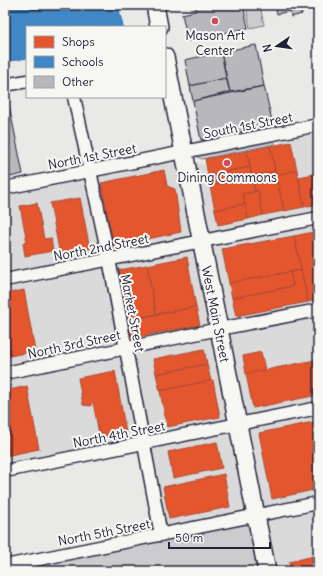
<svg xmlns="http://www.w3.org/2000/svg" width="323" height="576" font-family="Delius,sans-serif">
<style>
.built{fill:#dadada}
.green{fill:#ccccce;stroke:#777784}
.shops{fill:#e4572e;stroke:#aa4732}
.schools{fill:#3f88c5;stroke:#36699c}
.building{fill:#b8b8bc;stroke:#22223b}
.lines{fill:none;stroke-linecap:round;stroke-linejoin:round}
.street-casing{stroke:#22223b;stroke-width:15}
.secondary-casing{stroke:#22223b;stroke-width:20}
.street{stroke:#f6f6f2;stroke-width:12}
.secondary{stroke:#f6f6f2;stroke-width:17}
.poi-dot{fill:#d1495b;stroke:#f6f6f2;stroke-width:1.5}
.labels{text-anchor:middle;stroke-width:4;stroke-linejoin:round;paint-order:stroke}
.poi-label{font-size:13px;fill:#22223b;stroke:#f6f6f2}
.street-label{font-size:13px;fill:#22223b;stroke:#f6f6f2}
</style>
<rect width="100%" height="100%" fill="#e9e9e7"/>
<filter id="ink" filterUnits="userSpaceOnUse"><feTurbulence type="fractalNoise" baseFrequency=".025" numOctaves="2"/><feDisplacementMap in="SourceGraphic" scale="8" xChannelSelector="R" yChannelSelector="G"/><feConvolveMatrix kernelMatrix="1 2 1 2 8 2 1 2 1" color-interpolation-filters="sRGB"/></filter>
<g filter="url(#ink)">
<g class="built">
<path d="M318 124V571H275L194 162 203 165 277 149 282 144 280 132Z"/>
<path d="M176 153 248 516 160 534 141 443 5 465V188Z"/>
</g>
<g class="green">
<path d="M246 5H260L264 25 250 28Z"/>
<path d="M272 127 275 144 202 159 196 156 193 152 195 146 199 142Z"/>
<path d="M249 523 257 571H15Z"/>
</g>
<g class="shops">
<path d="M291 142 297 170 276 175 270 146Z"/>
<path d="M270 146 275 171 252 176 247 151Z"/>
<path d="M247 151 250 167 208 175 205 159Z"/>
<path d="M250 167 252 177 210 186 208 175Z"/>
<path d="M164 170 167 186 175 189 181 232 114 246 101 183Z"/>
<path d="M297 170 304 207 284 211 276 175Z"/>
<path d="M275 171 284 211 263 215 258 191H255L252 176Z"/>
<path d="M318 173V204L304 207 299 177Z"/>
<path d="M252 177 255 191 243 194 245 204 215 210 210 186Z"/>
<path d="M258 191 263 215 248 219 243 194Z"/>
<path d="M80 198 90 249 60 255 50 203Z"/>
<path d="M37 203 44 239 51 238 53 251 25 256 23 243 27 242 20 206Z"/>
<path d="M245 204 248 219 218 225 215 210Z"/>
<path d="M318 231V299L308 302 294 236Z"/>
<path d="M294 236 301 270 229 283 222 249Z"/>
<path d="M187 257 196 307 156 314 147 265Z"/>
<path d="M147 265 156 314 129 320 119 270Z"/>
<path d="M301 270 308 302 236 316 232 298 293 286 290 272Z"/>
<path d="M290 272 293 286 232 298 229 283Z"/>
<path d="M24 290 35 351 5 357V294Z"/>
<path d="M196 307 200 325 132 338 129 320Z"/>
<path d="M204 349 207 364 156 374 153 359Z"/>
<path d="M261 352 265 370 246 374 243 356Z"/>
<path d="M315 360 318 374 316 376 318 395 253 408 246 374Z"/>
<path d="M207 364 211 381 160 391 156 374Z"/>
<path d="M115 371 126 433 106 437 105 433 99 434 93 402 91 403V406L83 405 78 378Z"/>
<path d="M213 380 220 417 167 427 160 391Z"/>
<path d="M27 386 39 449 5 456V391Z"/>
<path d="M318 421V489L272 499 259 433Z"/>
<path d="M217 442 222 468 173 478 168 452Z"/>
<path d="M224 474 230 507 169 519 163 487Z"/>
<path d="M318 555V571H291L289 562Z"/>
</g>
<path class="schools" d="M5 5H118L123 27H27V58L5 62Z"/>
<g class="building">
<path d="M195 5H243L248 28 188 41 182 14 196 11Z"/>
<path d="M275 5H300L302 14 291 17 290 11 277 14Z"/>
<path d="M256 45 264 86 230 92 221 52Z"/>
<path d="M221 52 226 78 190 86 185 60Z"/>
<path d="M226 78 230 92 193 101 190 86Z"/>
<path d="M264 86 273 125 201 140 193 101Z"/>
<path d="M5 100H8L23 174 5 178Z"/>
</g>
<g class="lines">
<defs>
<g id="street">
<path d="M5 85 27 81"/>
<path d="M74 97 109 259 161 535"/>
<path d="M5 188 318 125"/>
<path d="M5 280 318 218"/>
<path d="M5 373 219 329 318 310"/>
<path d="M5 471 318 408"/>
<path d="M5 566 318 503"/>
</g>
<g id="secondary">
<path d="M155 5 159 27"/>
<path id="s1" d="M165 57 267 571"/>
</g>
</defs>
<use href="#street" class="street-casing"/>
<use href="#secondary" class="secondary-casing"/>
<use href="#street" class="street"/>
<use href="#secondary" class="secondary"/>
</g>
</g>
<g class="poi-dot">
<circle cx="215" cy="21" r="4"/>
<circle cx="227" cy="163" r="4"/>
</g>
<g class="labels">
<g class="poi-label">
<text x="215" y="40">Mason Art<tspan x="215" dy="15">Center</tspan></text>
<text x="227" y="182">Dining Commons</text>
</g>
<g class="street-label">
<text transform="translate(248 125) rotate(-11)" y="5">South 1st Street</text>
<text transform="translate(92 156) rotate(-11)" y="5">North 1st Street</text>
<text transform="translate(101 247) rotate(-11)" y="5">North 2nd Street</text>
<text transform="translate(133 313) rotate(79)" y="5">Market Street</text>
<text dy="5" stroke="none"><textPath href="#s1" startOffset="262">West Main Street</textPath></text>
<text transform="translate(74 344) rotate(-12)" y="5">North 3rd Street</text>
<text transform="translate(119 434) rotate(-11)" y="5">North 4th Street</text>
<text transform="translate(104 532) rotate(-11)" y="5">North 5th Street</text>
</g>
</g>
<rect width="323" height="576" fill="none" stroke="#f6f6f2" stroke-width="20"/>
<rect x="10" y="10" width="303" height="556" fill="none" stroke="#22223b" stroke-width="1.5" filter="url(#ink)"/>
<rect x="26" y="26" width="140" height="72" fill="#f6f6f2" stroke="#a1a1a9"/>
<rect x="34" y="36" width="20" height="12" fill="#e4572e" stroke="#a1a1a9"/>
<text x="62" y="46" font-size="12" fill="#22223b">Shops</text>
<rect x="34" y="56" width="20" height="12" fill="#3f88c5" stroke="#a1a1a9"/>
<text x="62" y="66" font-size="12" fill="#22223b">Schools</text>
<rect x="34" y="76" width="20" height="12" fill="#b8b8bc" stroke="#a1a1a9"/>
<text x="62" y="86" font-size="12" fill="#22223b">Other</text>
<g transform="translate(277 46) rotate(257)" stroke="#f6f6f2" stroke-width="3" paint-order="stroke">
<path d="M0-3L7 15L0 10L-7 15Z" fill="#22223b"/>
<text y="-6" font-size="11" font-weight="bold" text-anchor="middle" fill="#22223b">N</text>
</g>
<path d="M169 542v6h101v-6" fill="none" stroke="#22223b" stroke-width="2"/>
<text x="175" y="542" font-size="12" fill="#22223b" stroke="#f6f6f2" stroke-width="3" paint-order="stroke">50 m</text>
</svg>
